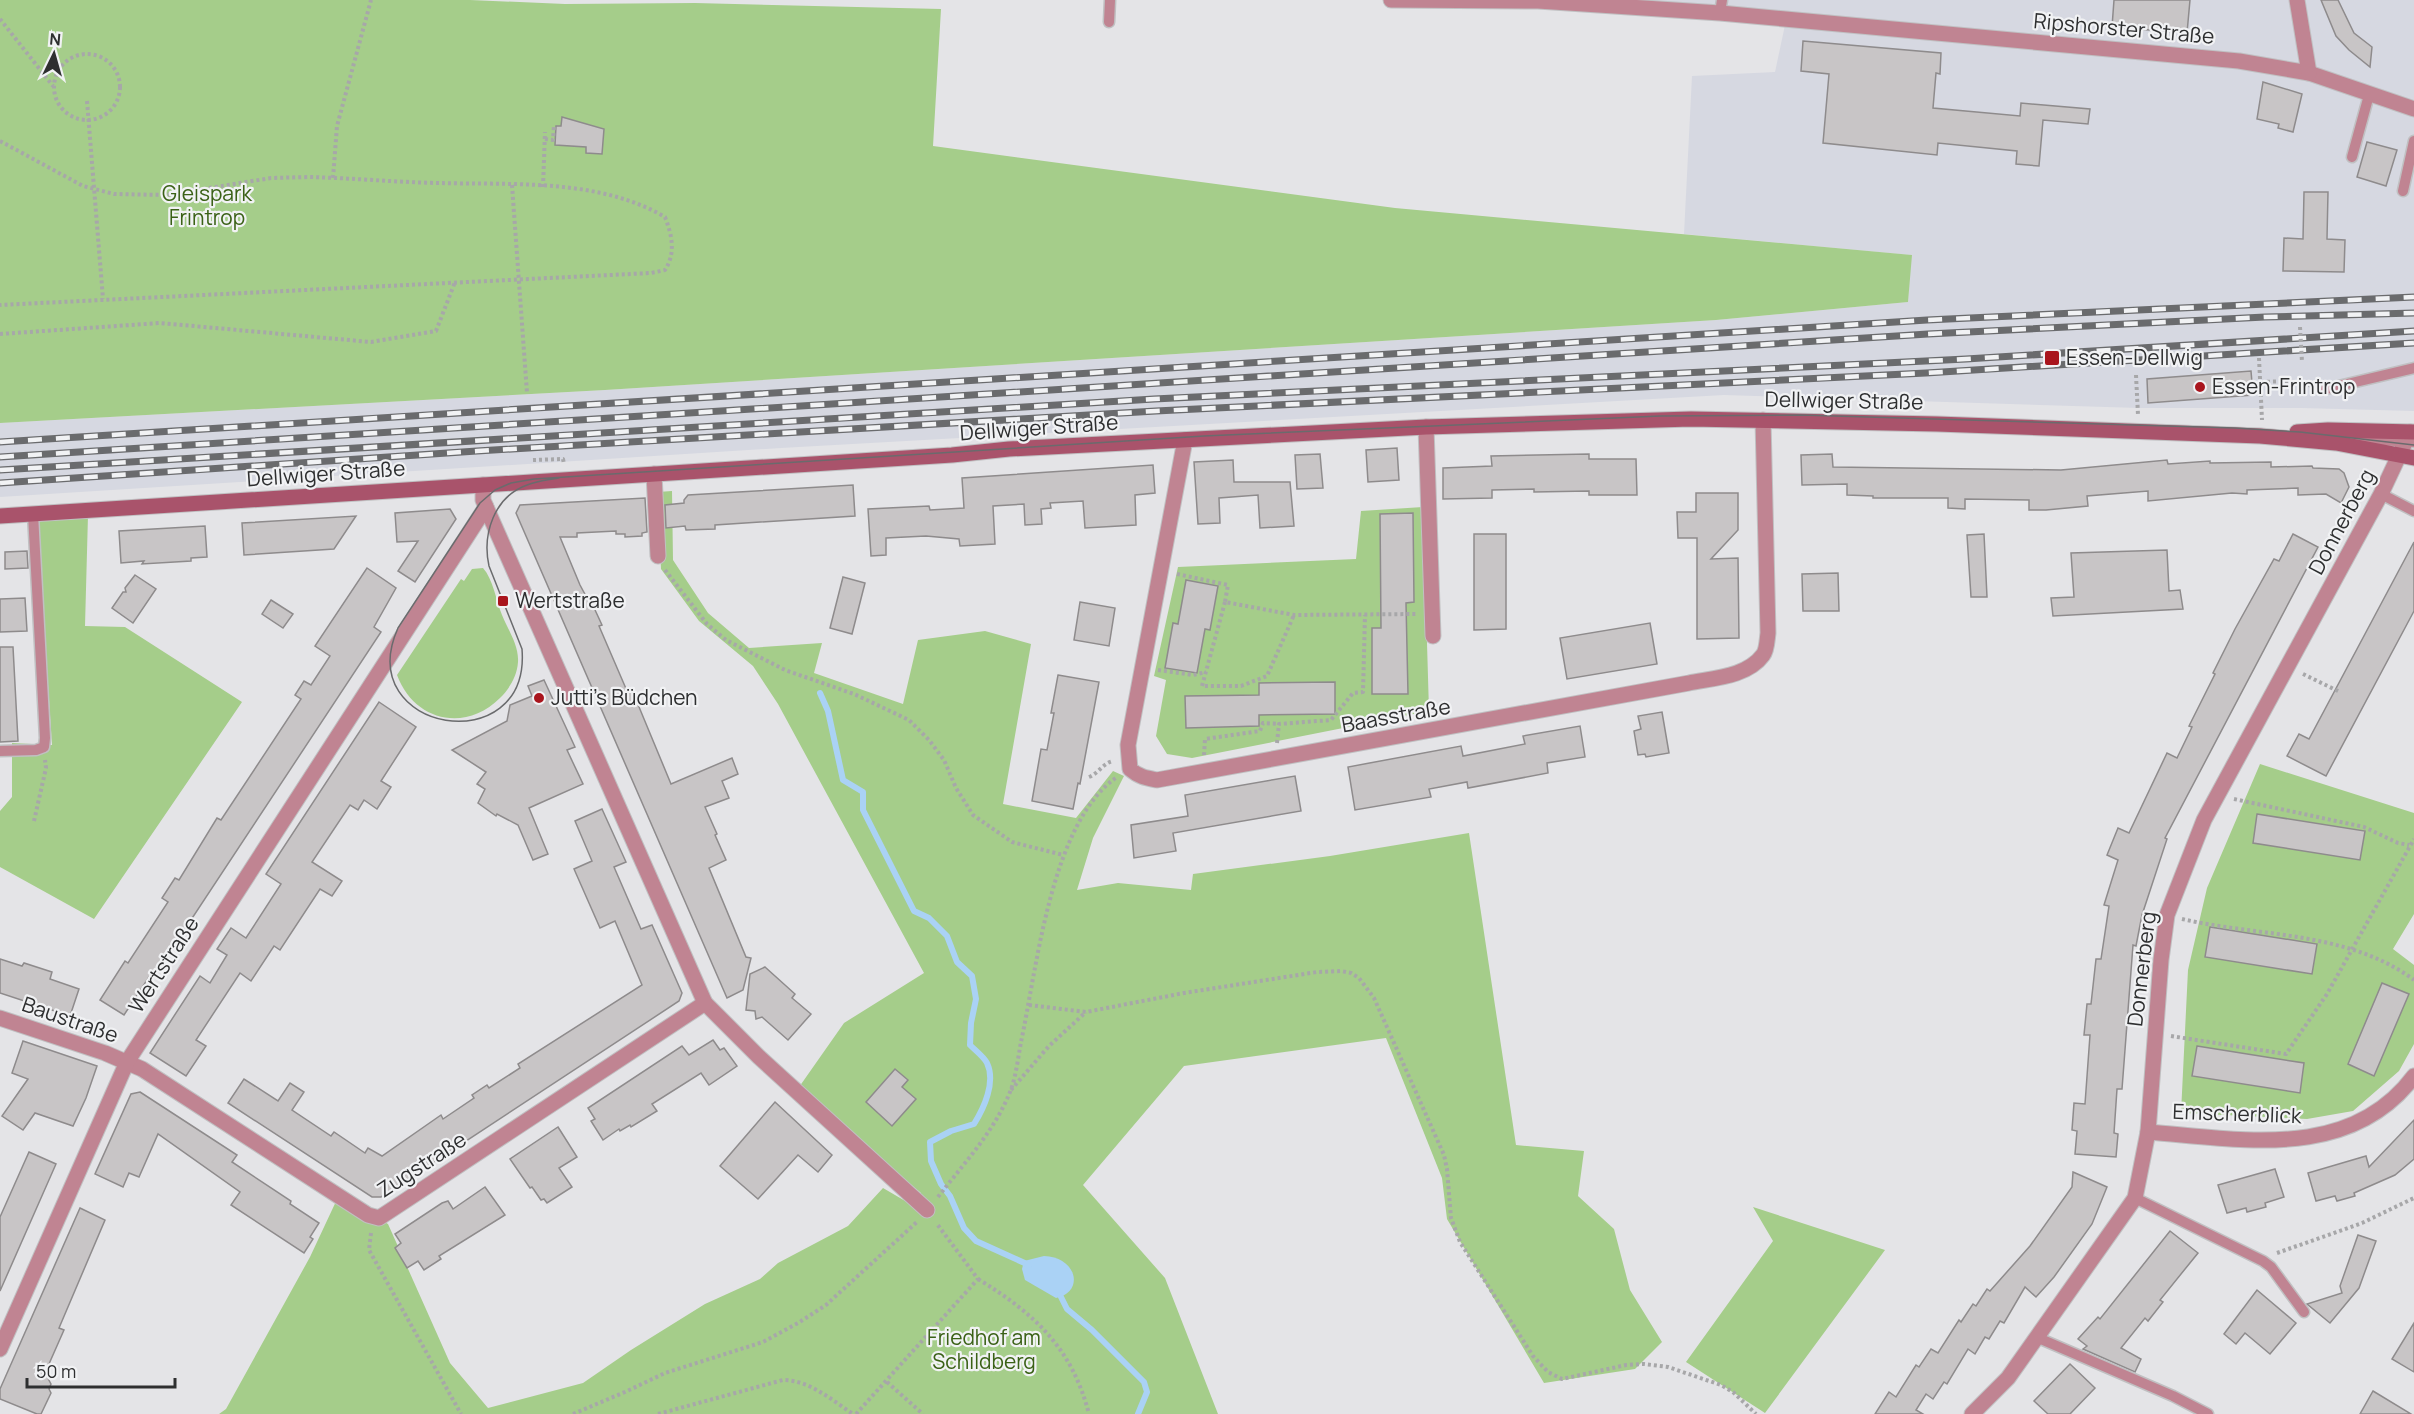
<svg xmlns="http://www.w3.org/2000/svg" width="2414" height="1414" font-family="Manrope,sans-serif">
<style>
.built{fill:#d6d8e1}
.green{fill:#a5cd8a}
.water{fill:#aad2f5}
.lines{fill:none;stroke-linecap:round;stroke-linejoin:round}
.stream{stroke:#aad2f5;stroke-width:6}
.building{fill:#c8c5c6;stroke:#8e8b8c;stroke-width:1.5}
.lane-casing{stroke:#c0c0c2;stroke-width:13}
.street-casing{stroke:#c0c0c2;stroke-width:17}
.secondary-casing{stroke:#c0c0c2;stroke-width:17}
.path{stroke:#a7a7a9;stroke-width:4;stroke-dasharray:3 3;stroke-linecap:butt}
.lane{stroke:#c08492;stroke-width:10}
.street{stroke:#c08492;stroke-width:15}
.secondary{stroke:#a9536b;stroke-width:15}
.tram{stroke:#6a6b6d;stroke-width:1.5}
.rail-casing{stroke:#6a6b6d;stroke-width:7}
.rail{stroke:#f1f2f4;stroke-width:4.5;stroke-dasharray:14;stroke-linecap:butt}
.path-bridge{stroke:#a7a7a9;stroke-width:4;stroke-dasharray:3 3;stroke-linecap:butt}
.poi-dot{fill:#a9151d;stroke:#f1f2f4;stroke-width:2}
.labels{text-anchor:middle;stroke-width:4.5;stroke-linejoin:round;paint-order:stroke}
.street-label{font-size:21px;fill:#2e2f30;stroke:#f1f2f4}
.park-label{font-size:21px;fill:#3a6116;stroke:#f1f2f4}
.poi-label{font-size:21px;fill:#2e2f30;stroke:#f1f2f4;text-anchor:start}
</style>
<rect width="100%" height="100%" fill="#e4e4e7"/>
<path class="built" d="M1585 0H2414V411L2301 408H2139L1724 395 781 448 0 497V423L605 390 1716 320 1908 302 1911 255 1684 234 1692 76 1775 72 1785 25Z"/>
<g class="green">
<path d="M0 0H470L565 4 695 3 941 9 933 146 1395 208 1912 255 1908 302 1716 320 605 390 0 423Z"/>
<path d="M672 491 673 560 708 613 749 648 822 643 814 673 903 704 918 640 985 631 1031 644 1003 804 1076 818 1113 771 1124 776 1093 838 1077 890 1118 883 1191 890 1193 874 1330 856 1469 833 1516 1145 1584 1151 1578 1196 1614 1229 1630 1290 1662 1342 1635 1369 1544 1383 1447 1219 1442 1178 1386 1038 1184 1066 1083 1185 1165 1278 1218 1414H219L226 1409 310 1257 339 1195 388 1224 450 1363 488 1408 583 1383 631 1350 705 1304 760 1279 778 1263 848 1226 883 1188 907 1202 921 1193 797 1090 844 1023 924 973 778 704 753 666 699 621 661 569 658 492Z"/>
<path d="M1423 507 1429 711 1192 758 1167 754 1156 736 1166 680 1154 676 1178 567 1356 559 1361 511Z"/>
<path d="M88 515 85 626 125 627 242 702 94 919 0 867V811L12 797V743L52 745 37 517Z"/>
<path d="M483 568C493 579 496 600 502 615 508 630 519 645 518 662 517 676 510 688 500 698 465 733 414 721 397 675L461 579 464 581 472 569Z"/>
<path d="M2260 764 2414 813V914L2393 949 2414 965V1044L2399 1071 2353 1111 2307 1119 2181 1113 2188 970 2207 888Z"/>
<path d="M1753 1207 1885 1250 1765 1413 1686 1362 1773 1241Z"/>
</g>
<path class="water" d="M1044 1256C1077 1257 1085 1292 1056 1298L1025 1280 1022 1269 1024 1261Z"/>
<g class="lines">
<g class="stream">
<path d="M820 693 828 711 843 780 863 792V810L914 911 929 918 947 936 957 962 972 976 976 999 971 1023 970 1045C976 1051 984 1057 987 1063 996 1082 984 1108 974 1124L951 1131 930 1142 931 1161 941 1184 950 1196 964 1228 976 1241 1029 1265"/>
<path d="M1058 1291 1067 1309 1092 1330 1144 1382 1147 1392 1138 1414"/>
</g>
</g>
<g class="building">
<path d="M2114 0H2190L2187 33 2112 27Z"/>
<path d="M2321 0H2338L2354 33 2372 47 2370 67 2349 50 2336 36Z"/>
<path d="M1803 41 1941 53 1940 74 1936 73 1933 108 2020 116 2021 103 2090 109 2088 124 2043 120 2039 166 2016 164 2017 151 1938 143 1937 155 1823 143 1829 74 1801 71Z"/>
<path d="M2263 82 2302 94 2293 132 2278 128 2279 124 2257 119Z"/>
<path d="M562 117 604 129 602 154 586 153V147L555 145 556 126H561Z"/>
<path d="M2367 142 2397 150 2386 186 2357 177Z"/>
<path d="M2304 192H2328L2327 239 2345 240 2344 272 2283 271 2284 238 2303 239Z"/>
<path d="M2251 371 2253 395 2148 403 2147 379Z"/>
<path d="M1397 448 1399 480 1368 482 1366 450Z"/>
<path d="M1320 454 1323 488 1297 489 1295 455Z"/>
<path d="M1589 454V459H1636L1637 495H1589V491L1534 492V489L1492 490V498L1443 499V468L1492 466 1491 456Z"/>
<path d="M1832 454 1833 467 2061 470 2167 460 2168 464 2210 461V463L2271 462V467L2312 466 2313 468 2339 469 2344 473 2349 487 2341 503 2326 494 2298 495V488L2247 490V494L2232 493 2148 501V491L2087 496 2088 506 2046 510H2029V500L1965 499V509L1948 508V498H1873V496L1847 495V484L1802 485 1801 455Z"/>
<path d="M1233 460 1234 482H1290L1294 526 1260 528 1258 495 1219 498 1220 523 1198 524 1194 462Z"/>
<path d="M1153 465 1155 493 1135 495 1136 525 1085 528 1083 501 1050 503 1051 508 1041 509 1042 524 1025 525 1024 504 993 506 995 544 960 546 959 539 926 536 886 538V555L871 556 868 509 929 506 930 510 964 508 962 478Z"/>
<path d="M853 485 855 516 715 525V529L686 530 685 526 666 528 665 505 684 503V500L688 495Z"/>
<path d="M1696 493H1738V530L1711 559 1738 558 1739 638 1697 639V538H1678L1677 512H1696Z"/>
<path d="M645 498 647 532 642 533V536L625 537V534H616V531L577 533V537H560L580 585 587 598 589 597 602 625 599 626 627 691 632 690 671 784 732 758 738 774 722 781 729 798 705 807 717 834 715 835 726 860 709 868 746 957 751 958 743 990 727 998 516 513 520 505Z"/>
<path d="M450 509 456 519 415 582 398 571 418 541 397 542 395 513Z"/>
<path d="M1413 513 1414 602 1406 603 1408 694H1372V628H1381L1380 514Z"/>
<path d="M356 516 334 549 244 555 242 523Z"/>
<path d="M205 526 207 557 191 558V561L142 564 144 561 121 563 119 531Z"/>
<path d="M1474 534H1506V629L1474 630Z"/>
<path d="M1984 534 1987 597H1971L1967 535Z"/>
<path d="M2293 534 2318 547 2165 838 2167 839 2142 915 2136 946 2133 945 2122 1089H2117L2114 1133 2118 1134 2116 1157 2075 1154 2077 1131 2072 1130 2074 1103 2085 1104 2090 1035H2084L2087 1004H2091L2096 959H2101L2109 906 2104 905 2118 860 2107 855 2118 828 2129 833 2167 753 2177 758 2192 727 2189 726 2215 674 2213 673 2235 629 2274 559 2279 561Z"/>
<path d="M2414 542V611L2326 776 2287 756 2299 734 2309 739Z"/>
<path d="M2167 550 2169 591 2180 590 2183 609 2053 616 2051 598 2074 597 2071 553Z"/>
<path d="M27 551 28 568 5 569V552Z"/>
<path d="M367 568 396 588 374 627 381 632 152 979 149 977 124 1015 100 1000 125 961 128 963 168 902 162 898 175 878 179 880 217 818 221 820 301 699 295 695 304 681 311 685 330 656 315 646Z"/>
<path d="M1838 573 1839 611H1803L1802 574Z"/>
<path d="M135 575 156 589 133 623 112 608 123 592H126L125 588Z"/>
<path d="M843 577 865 583 852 634 830 628Z"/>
<path d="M1186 580 1218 586 1210 630 1205 629 1197 673 1165 668 1173 623 1178 624Z"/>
<path d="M25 598 27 631 0 632V599Z"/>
<path d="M271 600 293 614 283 628 262 614Z"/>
<path d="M1080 602 1115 608 1109 646 1074 640Z"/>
<path d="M1650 623 1657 664 1567 679 1560 638Z"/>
<path d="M0 647H13L18 741 0 742Z"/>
<path d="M1058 675 1099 682 1080 784 1078 783 1073 809 1032 801 1041 749 1047 750 1054 713H1051Z"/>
<path d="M544 680 575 747 567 750 583 784 529 808 548 854 533 860 518 825 497 814 496 816 478 803 485 789 477 784 486 772 452 750 507 721 510 705 532 696 528 686Z"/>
<path d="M1335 682V714L1259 715V726L1186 728 1185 696 1259 695V683Z"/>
<path d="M379 702 416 727 381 781 391 787 377 809 364 800 358 810 350 805 312 862 342 881 332 896 320 889 280 950 274 946 251 981 240 973 196 1040 206 1046 186 1076 150 1053 200 976 210 983 227 955 217 949 231 928 246 938 281 884 266 874Z"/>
<path d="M1662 712 1669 753 1646 757 1645 754 1638 755 1634 731 1641 729 1638 716Z"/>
<path d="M1580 726 1585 757 1547 763 1548 773 1468 788 1467 782 1429 789 1431 797 1355 810 1348 767 1461 746 1463 756 1525 744 1523 736Z"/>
<path d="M1295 776 1301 811 1173 833 1176 851 1134 858 1131 825 1188 816 1185 795Z"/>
<path d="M602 809 626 862 614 867 641 929 652 925 682 993 679 1001 381 1197H372L228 1103 244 1079 278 1101 290 1083 304 1092 292 1110 331 1136 334 1132 365 1153 368 1148 382 1156 441 1115 443 1119 474 1098 472 1095 487 1085 489 1088 520 1068 518 1064 642 985 615 921 600 928 574 869 592 861 575 821Z"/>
<path d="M2257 814 2365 831 2360 860 2253 843Z"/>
<path d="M2210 927 2317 944 2312 974 2205 957Z"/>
<path d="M0 959 22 966 24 963 52 972 50 979 79 989 70 1016 0 993Z"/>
<path d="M765 967 795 994 792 998 811 1014 788 1040 762 1017 756 1019 755 1011 746 1010 750 974Z"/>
<path d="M2382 983 2409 994 2374 1076 2348 1064Z"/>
<path d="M713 1040 720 1050 724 1048 737 1066 709 1085 701 1073 652 1104 657 1111 631 1127 630 1125 620 1131 619 1129 603 1140 591 1121 595 1119 588 1108 682 1046 689 1055Z"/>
<path d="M23 1041 97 1066 86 1098 73 1126 35 1113 23 1130 2 1116 28 1079 12 1073Z"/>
<path d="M2197 1046 2304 1063 2300 1093 2192 1076Z"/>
<path d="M895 1069 908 1080 902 1087 916 1099 892 1126 866 1102Z"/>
<path d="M140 1092 237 1155 232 1162 291 1201 290 1204 319 1223 310 1237 313 1239 304 1253 231 1205 240 1192 158 1134 139 1177 129 1173 123 1187 95 1174 131 1094Z"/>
<path d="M775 1102 832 1155 818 1172 798 1155 758 1199 720 1166Z"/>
<path d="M2414 1120V1159L2395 1175 2354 1193 2355 1196 2337 1201 2335 1196 2316 1201 2308 1173 2366 1156 2369 1167Z"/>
<path d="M558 1127 577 1157 559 1168 572 1187 547 1203 544 1199 541 1200 532 1187 530 1188 510 1159Z"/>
<path d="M29 1152 56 1164 0 1291V1217Z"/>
<path d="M2275 1169 2284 1197 2265 1203 2266 1207 2247 1212 2246 1208 2227 1213 2218 1185Z"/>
<path d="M2073 1172 2107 1187 2092 1224 2054 1277 2036 1297 2025 1287 2004 1323 2000 1321 1989 1339 1985 1337 1975 1354 1968 1349 1947 1384 1944 1382 1933 1399 1926 1394 1916 1410 1923 1414H1875L1889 1392 1896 1397 1916 1365 1919 1367 1931 1349 1938 1353 1959 1320 1961 1322 1973 1304 1976 1306 1987 1289 1990 1291 2030 1246 2072 1187Z"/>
<path d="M485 1187 505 1215 439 1256 441 1259 424 1270 418 1261 407 1268 395 1248 401 1243 395 1234 442 1203 448 1201 453 1209Z"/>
<path d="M80 1208 105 1220 59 1328 64 1330 45 1373 51 1384 49 1389 51 1393 41 1414H37L0 1399V1389Z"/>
<path d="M2170 1231 2198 1253 2160 1300 2163 1302 2148 1321 2145 1318 2121 1348 2141 1359 2135 1372 2083 1349 2087 1346 2078 1339 2098 1317 2100 1319Z"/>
<path d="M2358 1235 2376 1241 2359 1288 2330 1323 2307 1304 2342 1293 2340 1286Z"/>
<path d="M2257 1290 2296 1323 2270 1354 2245 1333 2236 1344 2224 1334Z"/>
<path d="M2414 1323V1372L2392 1359Z"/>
<path d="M2070 1364 2095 1388 2070 1414H2048L2034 1401Z"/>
<path d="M2373 1391 2411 1414H2360Z"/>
</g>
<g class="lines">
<defs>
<g id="lane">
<path d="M1720 13 1722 0"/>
<path d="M1109 22 1110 0"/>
<path d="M2352 157 2369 95"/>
<path d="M2403 191 2414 141"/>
<path d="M2326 389 2414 368"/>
<path d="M2339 438 2414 442"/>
<path d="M2381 494 2414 511"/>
<path d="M0 751 36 750 44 747 45 738 33 514"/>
<path d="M2135 1198 2263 1261 2271 1267 2304 1312"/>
<path d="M2036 1337 2173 1396 2208 1414"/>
</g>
<g id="street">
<path d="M1391 0 1538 1 1720 13 2239 61 2309 73 2414 109"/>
<path d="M2297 0 2309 73"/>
<path d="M1426 427 1433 636"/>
<path d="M1185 440 1128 745 1130 769C1139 777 1146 778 1157 780L1689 683C1713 678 1747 677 1763 655 1767 650 1767 640 1768 633L1763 420"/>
<path d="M654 474 658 556"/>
<path d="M483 485V500L486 507 705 1003 759 1057 927 1210"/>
<path d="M0 1018 105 1053 142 1069 368 1215 379 1218 705 1003"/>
<path d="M2148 1132C2240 1139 2350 1162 2414 1076"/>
<path d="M0 1349 127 1062 486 507"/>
<path d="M1972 1414 2008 1378 2135 1198 2148 1132 2161 960 2167 915 2204 820 2381 494 2410 432"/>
</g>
<g id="secondary">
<path d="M2297 432 2328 430 2414 432"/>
<path d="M0 516 952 455 1009 449 1426 427 1691 419 1937 424 2260 436 2336 443 2414 458"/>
</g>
</defs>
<use href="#lane" class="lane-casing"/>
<use href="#street" class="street-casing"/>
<use href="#secondary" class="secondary-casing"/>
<g class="path">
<path d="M0 19 53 86"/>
<circle cx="87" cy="87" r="33"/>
<path d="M87 101 103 299"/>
<path d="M545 139 553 140 554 125"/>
<path d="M0 141 83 186 114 194 166 195 271 178 309 177C351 178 394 182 437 183 512 185 598 178 665 217 672 235 676 253 665 270L651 273 0 305"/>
<path d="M333 178 337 126 371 0"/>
<path d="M512 185 527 393"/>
<path d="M543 187 545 132"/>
<path d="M0 334 160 323 371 342 436 331 455 282"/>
<path d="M2259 358 2262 420"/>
<path d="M2136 375 2138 415"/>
<path d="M2261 382 2288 381 2313 386"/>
<path d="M533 460 563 459 564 464"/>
<path d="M665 570 707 624 726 640 785 670 854 694 909 720 929 740 944 760 956 788 973 815 1012 842 1063 855"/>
<path d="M1177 574 1228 585 1225 602 1294 615 1417 614"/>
<path d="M1225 602 1202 686H1241L1267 676 1294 615"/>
<path d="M1158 670 1193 675 1206 672"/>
<path d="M2303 674 2340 692"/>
<path d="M1277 743 1279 724 1331 720 1353 693 1363 692 1365 615"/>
<path d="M1204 755 1205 739 1260 731 1263 723 1279 724"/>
<path d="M1089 777C1099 773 1103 763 1113 761"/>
<path d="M2234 799 2364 827 2398 843 2409 845"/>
<path d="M34 821 46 768 45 760"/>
<path d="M2182 919C2260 937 2348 931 2414 980"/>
<path d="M1029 1005 1086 1012 1184 993 1317 972 1341 971 1351 973 1359 978 1374 998 1444 1155 1447 1169 1451 1218 1460 1242 1533 1356 1548 1372 1562 1379 1626 1365 1644 1364 1668 1367 1721 1385 1733 1392 1756 1414"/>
<path d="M2171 1036 2286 1054 2327 994 2414 839"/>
<path d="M1011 1090 1049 1046 1086 1012"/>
<path d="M938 1197C964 1163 994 1132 1010 1092 1016 1077 1018 1058 1021 1042 1037 968 1051 822 1117 777"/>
<path d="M371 1233 369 1250 461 1414"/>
<path d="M2277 1253 2362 1223 2414 1198"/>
<path d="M978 1279C1035 1314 1072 1348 1089 1414"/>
<path d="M887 1382 923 1414"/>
<path d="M573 1414 625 1392 665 1373 763 1342 798 1323 826 1305 918 1221"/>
<path d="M658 1414 783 1380C809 1380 832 1400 853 1414"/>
<path d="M856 1414 978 1279 937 1224"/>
</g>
<use href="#lane" class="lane"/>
<use href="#street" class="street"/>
<use href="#secondary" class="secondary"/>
<path class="tram" d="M559 478C548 480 537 481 527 485 494 497 482 534 489 566L522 649C531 762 351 733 398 628L480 503 495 490 511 483 534 479 1204 436 1660 416 1801 415 2235 428 2300 432 2414 445"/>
<defs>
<g id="rail">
<path d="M0 442 1927 320 2414 297"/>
<path d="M0 457 1928 334 2265 317 2414 313"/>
<path d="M0 470 1154 399 1966 359 2414 331"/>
<path d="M0 483 477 451 1156 411 1926 373 2414 343"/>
</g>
</defs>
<use href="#rail" class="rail-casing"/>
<use href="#rail" class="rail"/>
<path class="path-bridge" d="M2300 327 2302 362"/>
</g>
<g class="poi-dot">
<rect x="2044" y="350" width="16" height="16" rx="3"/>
<circle cx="2200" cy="387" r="6"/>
<rect x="497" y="595" width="12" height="12" rx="3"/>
<circle cx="539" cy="698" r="6"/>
</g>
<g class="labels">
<g class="street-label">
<text transform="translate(2124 29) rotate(5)" y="7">Ripshorster Straße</text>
<text transform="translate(1844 401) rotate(1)" y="7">Dellwiger Straße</text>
<text transform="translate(1039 428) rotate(-4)" y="7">Dellwiger Straße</text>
<text transform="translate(326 474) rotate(-4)" y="7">Dellwiger Straße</text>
<text transform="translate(2342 522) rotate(-62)" y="7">Donnerberg</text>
<text transform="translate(1396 716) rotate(-10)" y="7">Baasstraße</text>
<text transform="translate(164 965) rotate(-57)" y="7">Wertstraße</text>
<text transform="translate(2142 969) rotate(-83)" y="7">Donnerberg</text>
<text transform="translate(70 1020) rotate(19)" y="7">Baustraße</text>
<text transform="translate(2237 1114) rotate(2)" y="7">Emscherblick</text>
<text transform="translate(422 1165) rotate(-33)" y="7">Zugstraße</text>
</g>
<g class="park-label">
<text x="207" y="201">Gleispark<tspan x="207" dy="24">Frintrop</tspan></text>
<text x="984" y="1345">Friedhof am<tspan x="984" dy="24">Schildberg</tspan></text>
</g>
<g class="poi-label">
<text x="2066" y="365">Essen-Dellwig</text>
<text x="2212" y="394">Essen-Frintrop</text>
<text x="515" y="608">Wertstraße</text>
<text x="551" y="705">Jutti's Büdchen</text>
</g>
</g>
<g transform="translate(54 54) rotate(5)" stroke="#f1f2f4" stroke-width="4.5" paint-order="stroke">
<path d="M0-4.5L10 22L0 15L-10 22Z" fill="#2e2f30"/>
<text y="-9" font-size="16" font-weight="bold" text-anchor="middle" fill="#2e2f30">N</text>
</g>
<path d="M27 1378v9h148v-9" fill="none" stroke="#2e2f30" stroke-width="3"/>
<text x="36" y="1378" font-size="18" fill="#2e2f30" stroke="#f1f2f4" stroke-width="4.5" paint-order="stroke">50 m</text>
</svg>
